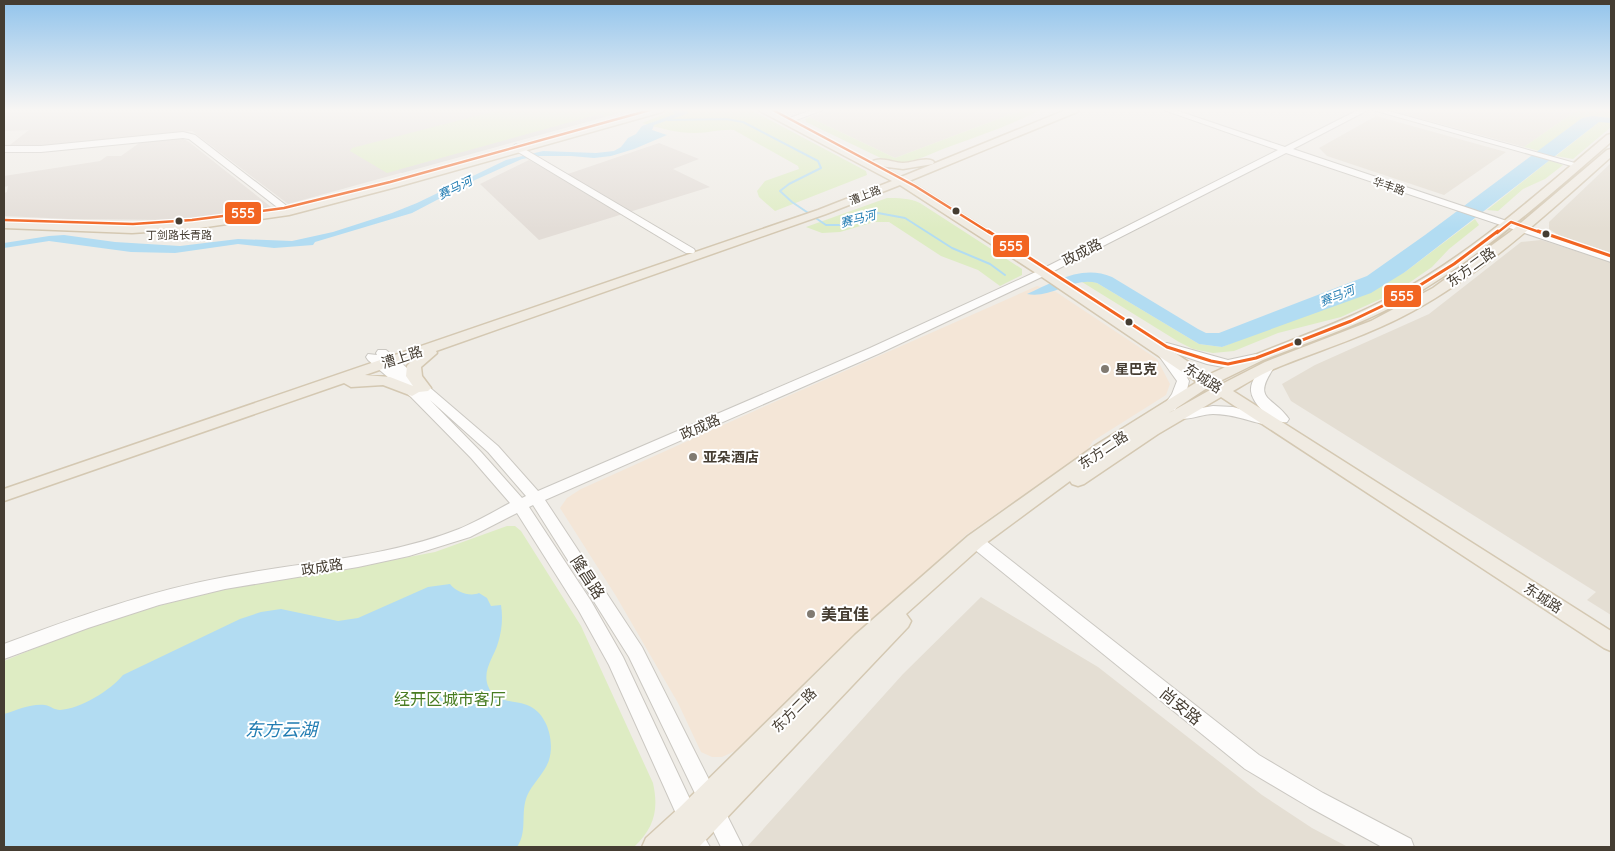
<svg xmlns="http://www.w3.org/2000/svg" width="1615" height="851" font-family="Quicksand,'Noto Sans SC',sans-serif">
<style>
.residential{fill:#e4ded3}
.commercial{fill:#f4e6d7}
.industrial{fill:#e3ddd7}
.green{fill:#deecc3}
.parking{fill:#dedbd6}
.water{fill:#b2dcf2}
.lines{fill:none;stroke-linecap:round;stroke-linejoin:round}
.stream{stroke:#b2dcf2;stroke-width:2}
.minor-casing{stroke:#cbc8c2;stroke-width:2}
.major-casing{stroke:#d4c8b2;stroke-width:3}
.minor{fill:#fdfcfb;fill-rule:evenodd}
.major{fill:#f0ebe2;fill-rule:evenodd}
.bus-1-far1-casing{stroke:#fff;stroke-width:5}
.bus-1-casing{stroke:#fff;stroke-width:6}
.bus-1-far1{stroke:#f26522;stroke-width:2.5}
.bus-1{stroke:#f26522;stroke-width:3}
.bus-dot{fill:#453d32;stroke:#fff;stroke-width:2}
.poi-dot{fill:#807a71;stroke:#fff;stroke-width:2}
.labels{text-anchor:middle;stroke-width:4;stroke-linejoin:round;paint-order:stroke}
.far-street-label{font-size:11px;fill:#453d32;stroke:#fff}
.far-bus-label{font-size:11px;fill:#453d32;stroke:#fff}
.far-water-label{font-size:12px;font-style:italic;fill:#217cb2;stroke:#fff}
.street-label{font-size:14px;fill:#453d32;stroke:#fff}
.poi-label{font-size:14px;font-weight:bold;fill:#453d32;stroke:#fff;text-anchor:start}
.near-street-label{font-size:16px;fill:#453d32;stroke:#fff}
.near-poi-label{font-size:16px;font-weight:bold;fill:#453d32;stroke:#fff;text-anchor:start}
.near-park-label{font-size:16px;fill:#487c21;stroke:#fff}
.near-water-label{font-size:18px;font-style:italic;fill:#217cb2;stroke:#fff}
.line-badge{stroke:#fff;stroke-width:2}
.badge-label{font-size:14px;text-anchor:middle;font-weight:bold;fill:#fff}
</style>
<rect width="100%" height="100%" fill="#efece6"/>
<g class="residential">
<path d="M834 110H1022L895 158 809 117Z"/>
<path d="M1390 110H1577L1524 147Z"/>
<path d="M1376 116 1506 152 1444 195 1327 156 1319 148Z"/>
<path d="M1611 163V253L1560 236 1549 229V222Z"/>
<path d="M1541 240 1611 262V615L1587 600 1596 592 1291 401 1282 384 1315 365 1429 314 1521 242Z"/>
<path d="M981 597 1098 667 1262 795 1312 828 1348 847H747L903 674Z"/>
</g>
<path class="commercial" d="M1037 286 1056 292 1157 359 1170 384 1166 395 1093 441 1087 450 966 535 825 662 735 751 722 757H712L701 752 678 703 616 596 560 508 567 498 581 489 761 408Z"/>
<g class="industrial">
<path d="M4 110H629L288 204 192 131 134 136 131 139 42 148 32 146 6 148 29 130 4 131Z"/>
<path d="M182 138 189 142 271 207 220 216 176 220 69 219 4 216V193L7 192 8 186 4 187V176L100 161 107 156H121L142 141Z"/>
<path d="M659 143 699 159 673 169 710 187 539 240 480 184 529 160 559 177Z"/>
</g>
<g class="green">
<path d="M499 110H629L605 117 600 114 387 173 350 151 352 148Z"/>
<path d="M669 110H751L866 171 867 175 775 211 759 197 757 191 765 181 799 169 798 166 734 130C721 129 709 133 695 133 677 133 659 128 642 123L665 114 663 112Z"/>
<path d="M1022 110H1040C1011 125 981 135 951 146 930 153 911 166 889 162L806 122 805 119 809 117 895 158Z"/>
<path d="M1577 110H1611V118L1593 116 1582 118 1539 151 1524 147Z"/>
<path d="M1606 121 1611 123V127L1573 159 1556 156 1599 122Z"/>
<path d="M1550 160 1563 165 1545 179 1523 189 1498 211 1487 210Z"/>
<path d="M887 198C899 198 909 198 920 203L1022 269V275L1000 286 978 270 941 256 889 222H874L840 232 822 233 806 227Z"/>
<path d="M1475 219 1479 225 1449 249 1432 267 1396 292 1341 317 1278 333 1234 351 1213 353 1193 349 1179 342 1082 282 1090 281 1097 283 1199 344 1222 347 1405 272Z"/>
<path d="M507 526H515L521 531 581 626 653 783C659 810 654 828 634 847H4V661L77 631 151 608 214 591 372 564 435 552Z"/>
</g>
<path class="parking" d="M600 114 605 117 402 173 398 170Z"/>
<g class="water">
<path d="M671 110H685L689 113 654 125 652 130 667 135 634 149 611 156 594 158 571 156H540L522 159 475 180 412 213 315 242 313 245 274 248 238 244 175 253 131 252 49 241 4 248V243L49 236 64 235 115 242 180 246 238 239 292 241 333 232 392 213 417 203 506 160 543 151 596 153 614 151 621 147 628 138 636 134 642 126 675 114Z"/>
<path d="M1593 116 1611 118V123L1599 122 1405 272 1371 293 1222 347 1199 344 1097 283C1074 276 1051 299 1027 294 1054 282 1082 264 1112 277L1198 329 1206 333H1219L1367 276 1425 235 1582 118Z"/>
<path d="M450 584C456 592 470 597 479 593L487 598 491 606 501 605C503 617 502 631 498 643 494 657 482 670 488 686 494 703 513 700 527 705 547 712 555 741 549 760 545 773 532 784 527 796 520 814 528 831 517 847H4V714C17 710 32 703 45 705 51 706 54 710 60 710 80 709 111 690 123 675L240 619 261 612 281 609 338 621 358 618 428 587Z"/>
</g>
<g class="lines">
<path class="stream" d="M668 120 726 119 743 122 818 161 821 168 789 184 780 191 792 202 826 225H844L878 213 905 218 952 248 990 264 1005 275"/>
<defs>
<g id="minor">
<path d="M812 110H823L788 123 781 121Z"/>
<path d="M1164 110H1175L1285 147 1358 110H1368L1293 149 1611 256V262L1286 153 1048 274 878 354 545 500 642 647 743 847H721L629 657 533 505 529 507 591 601 623 657 695 810 702 833 710 847H686L684 845 678 818 609 665 579 611 517 513 470 537 409 556 358 567 225 589 159 605 88 628 4 659V644C76 617 149 591 225 577 301 562 386 558 459 529 476 522 493 512 510 503L471 458 411 397 368 360 366 357 368 354 377 355 376 353 378 350H386L498 446 538 491 870 348 1040 270 1278 150ZM430 400 488 452 526 496 522 498 481 452Z"/>
<path d="M1373 110H1385L1582 165 1581 167H1575Z"/>
<path d="M183 132 195 135 292 210V214H286L189 139 183 138 41 152H4V146H41Z"/>
<path d="M516 144 694 249 695 251 694 253H686L513 149 512 147Z"/>
<path d="M1167 343 1228 360 1256 354 1262 358 1260 361 1228 368 1207 364 1168 351 1181 367 1189 381 1186 394 1175 410 1170 411 1163 407 1172 394 1177 381 1157 353 1163 349 1161 347 1163 344Z"/>
<path d="M1269 362 1275 366C1251 401 1272 395 1289 419L1287 422C1274 425 1252 404 1251 391 1250 381 1259 371 1265 363Z"/>
<path d="M1213 406 1233 407 1268 417 1270 420 1268 423 1263 424C1246 420 1231 414 1213 414 1202 414 1189 421 1178 418L1176 415 1178 412Z"/>
<path d="M975 535 981 537 1259 755 1323 793 1411 839 1414 847H1382L1309 807 1245 769 969 545 967 541 969 537Z"/>
</g>
<g id="major">
<path d="M649 110H664L662 112 400 186 289 215 193 229 132 233 4 228V221L132 225 193 221 289 209Z"/>
<path d="M758 110H770L872 162C879 156 894 163 903 163 912 163 928 156 934 162L933 164 903 169 880 166 901 177 1066 110H1079L1077 112 909 181 1049 269 1208 375C1270 346 1336 327 1396 294 1474 252 1540 191 1607 135L1611 134V142C1546 198 1482 256 1407 299 1361 325 1311 341 1263 360 1248 367 1233 375 1218 382L1222 384 1265 362 1371 321 1433 288 1510 232 1607 150 1611 149V157C1549 212 1486 271 1413 311 1370 335 1322 349 1276 368 1261 374 1247 383 1233 391L1611 631V651L1604 648 1221 397 1158 434 1084 484 1078 486 1072 484 1070 481 982 546 906 614 911 621 908 627 699 847H642L646 838 679 808 855 635 968 536 1096 445 1197 382 1039 275 900 185 826 214 436 351 437 353 421 367 422 376 431 388 428 391 419 392 412 396 383 385 351 387 344 383 4 501V489L818 210 892 181ZM414 358 407 366 406 376 413 386 390 377 365 375ZM1207 388 1210 390 1169 413Z"/>
</g>
</defs>
<use href="#minor" class="minor-casing"/>
<use href="#major" class="major-casing"/>
<use href="#minor" class="minor"/>
<use href="#major" class="major"/>
<defs>
<g id="bus-1-far1">
<path d="M773 110 915 186 990 233"/>
<path d="M4 220 133 224 192 220 284 208 390 182 650 110"/>
<path d="M1497 233 1511 222 1542 233"/>
</g>
<g id="bus-1">
<path d="M988 231 1167 347 1211 361 1228 364 1256 358 1351 321 1401 297 1454 264 1498 231"/>
<path d="M1538 231 1611 256"/>
</g>
</defs>
<use href="#bus-1-far1" class="bus-1-far1-casing"/>
<use href="#bus-1" class="bus-1-casing"/>
<use href="#bus-1-far1" class="bus-1-far1"/>
<use href="#bus-1" class="bus-1"/>
</g>
<linearGradient id="sky" x2="0" y2="1"><stop stop-color="#92c4ec"/><stop offset="0.48" stop-color="#f8f6f4"/><stop offset="1" stop-color="#f8f6f4" stop-opacity="0"/></linearGradient>
<rect width="1615" height="229" fill="url(#sky)"/>
<g class="bus-dot">
<circle cx="956" cy="211" r="4.5"/>
<circle cx="179" cy="221" r="4.5"/>
<circle cx="1546" cy="234" r="4.5"/>
<circle cx="1129" cy="322" r="4.5"/>
<circle cx="1298" cy="342" r="4.5"/>
</g>
<g class="poi-dot">
<circle cx="1105" cy="369" r="5"/>
<circle cx="693" cy="457" r="5"/>
<circle cx="811" cy="614" r="5"/>
</g>
<g class="labels">
<g class="far-street-label">
<text transform="translate(1389 186) rotate(19)" y="4">华丰路</text>
<text transform="translate(865 195) rotate(-21)" y="4">漕上路</text>
</g>
<g class="far-bus-label">
<text x="179" y="239">丁剑路长青路</text>
</g>
<g class="far-water-label">
<text transform="translate(455 188) rotate(-26)" y="4">赛马河</text>
<text transform="translate(858 219) rotate(-14)" y="4">赛马河</text>
<text transform="translate(1337 296) rotate(-21)" y="4">赛马河</text>
</g>
<g class="street-label">
<text transform="translate(1082 252) rotate(-27)" y="5">政成路</text>
<text transform="translate(1471 267) rotate(-36)" y="5">东方二路</text>
<text transform="translate(402 357) rotate(-18)" y="5">漕上路</text>
<text transform="translate(1203 378) rotate(33)" y="5">东城路</text>
<text transform="translate(700 427) rotate(-24)" y="5">政成路</text>
<text transform="translate(1103 450) rotate(-34)" y="5">东方二路</text>
<text transform="translate(322 567) rotate(-9)" y="5">政成路</text>
<text transform="translate(1543 598) rotate(33)" y="5">东城路</text>
<text transform="translate(794 710) rotate(-45)" y="5">东方二路</text>
</g>
<g class="poi-label">
<text x="1115" y="374">星巴克</text>
<text x="703" y="462">亚朵酒店</text>
</g>
<g class="near-street-label">
<text transform="translate(588 577) rotate(57)" y="6">隆昌路</text>
<text transform="translate(1181 706) rotate(39)" y="6">尚安路</text>
</g>
<g class="near-poi-label">
<text x="821" y="620">美宜佳</text>
</g>
<g class="near-park-label">
<text x="450" y="705">经开区城市客厅</text>
</g>
<g class="near-water-label">
<text x="281" y="736">东方云湖</text>
</g>
</g>
<g class="line-badge">
<rect x="224" y="201" width="38" height="24" rx="5" fill="#f26522"/>
<rect x="992" y="234" width="38" height="24" rx="5" fill="#f26522"/>
<rect x="1383" y="284" width="39" height="24" rx="5" fill="#f26522"/>
</g>
<g class="badge-label">
<text x="243" y="218">555</text>
<text x="1011" y="251">555</text>
<text x="1402" y="301">555</text>
</g>
<rect width="1615" height="851" fill="none" stroke="#453d32" stroke-width="10"/>
</svg>
